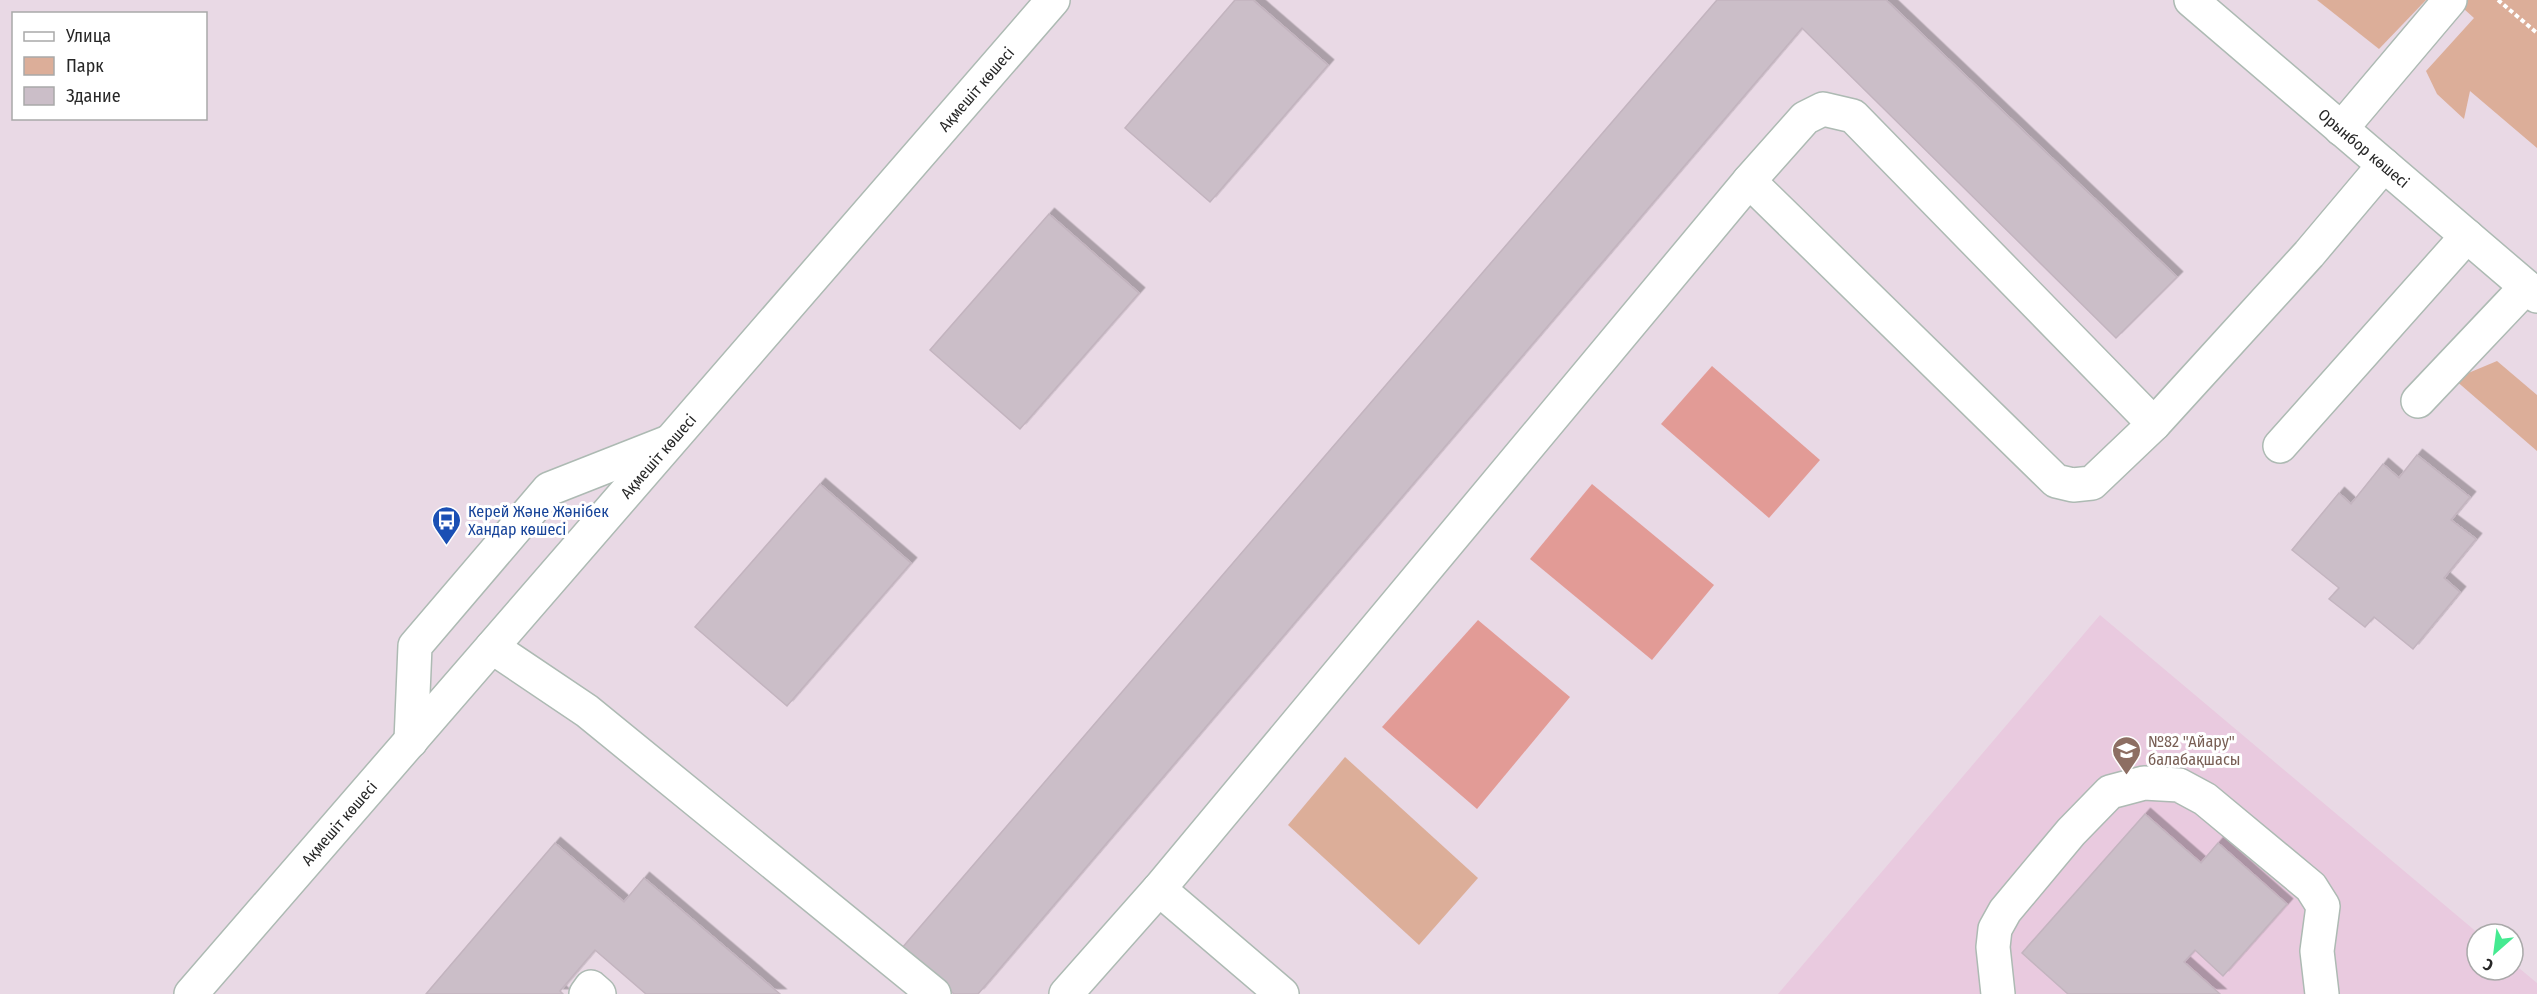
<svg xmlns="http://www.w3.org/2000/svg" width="2537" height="994" font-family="'Fira Sans Condensed',sans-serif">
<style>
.education{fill:#e9cadf}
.green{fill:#dcae99}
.pitch{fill:#e29b96}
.building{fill:#cbbec8;stroke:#c3b4bf;stroke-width:1.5;filter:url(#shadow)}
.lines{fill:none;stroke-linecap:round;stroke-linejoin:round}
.minor-casing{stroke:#adbab3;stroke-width:36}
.path{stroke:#fff;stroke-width:4;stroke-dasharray:4.5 3;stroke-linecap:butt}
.minor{stroke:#fff;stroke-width:33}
.labels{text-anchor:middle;stroke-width:6;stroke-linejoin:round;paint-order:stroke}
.street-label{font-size:16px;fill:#272727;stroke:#fff}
.transit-label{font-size:16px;fill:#164399;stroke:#fff;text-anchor:start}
.education-label{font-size:16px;fill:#785e54;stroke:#fff;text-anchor:start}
</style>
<defs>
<filter id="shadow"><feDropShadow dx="5.5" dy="-5.5" stdDeviation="0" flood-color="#0004"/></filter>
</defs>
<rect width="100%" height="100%" fill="#e9d9e5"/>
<path class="education" d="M2100 615 2479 934H2477V970H2513V963L2537 983V994H1778Z"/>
<g class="green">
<path d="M2317 0H2426L2379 49Z"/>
<path d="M2454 0H2537V148L2470 91 2464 119 2437 94 2426 71 2474 18Z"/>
<path d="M2497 361 2537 395V451L2454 379Z"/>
<path d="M1345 757 1478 878 1419 945 1288 825Z"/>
</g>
<g class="pitch">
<path d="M1712 366 1820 460 1769 518 1661 424Z"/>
<path d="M1592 484 1714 585 1652 660 1530 559Z"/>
<path d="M1478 620 1570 697 1477 809 1382 727Z"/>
</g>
<g class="building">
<path d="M1235 0H1253L1328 65 1210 202 1125 128Z"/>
<path d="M1717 0H1886L2177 277 2116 338 1802 28 978 994H954L902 948Z"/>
<path d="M1049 214 1139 293 1020 429 930 350Z"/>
<path d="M2417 455 2470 497 2451 520 2476 539 2444 578 2460 592 2413 649 2374 617 2365 627 2329 599 2339 588 2292 550 2339 493 2351 504 2383 464 2399 478Z"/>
<path d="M820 484 911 563 787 706 695 627Z"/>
<path d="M2145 814 2201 863 2218 843 2287 904 2223 976 2195 950 2184 962 2220 994H2068L2022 953Z"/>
<path d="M555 843 624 902 644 878 780 994H646L595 950 560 991 563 994H426Z"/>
</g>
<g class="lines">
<defs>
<g id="minor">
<path d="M2191 0 2537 296"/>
<path d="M2341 129 2450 0"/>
<path d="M1749 181 1805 118 1823 109 1853 116 2154 424"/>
<path d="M2418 401 2526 287"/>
<path d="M2280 446 2467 236"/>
<path d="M492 647 587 711 934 994"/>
<path d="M411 741 415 646 549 489 666 443"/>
<path d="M1159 889 1282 994"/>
<path d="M191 994 1053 0"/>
<path d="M586 994 591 987 599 994"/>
<path d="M1066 994 1159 889 1749 181 2056 481 2073 485 2092 483 2154 424 2309 254 2384 165"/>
<path d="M1998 994 1993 947 1995 929 2005 911 2071 832 2110 792 2144 783 2179 785 2205 799 2311 887 2323 906 2317 951 2322 994"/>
</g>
</defs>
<use href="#minor" class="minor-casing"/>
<path class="path" d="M2498 0 2537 33"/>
<use href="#minor" class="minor"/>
</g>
<defs>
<symbol id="bus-pin" viewBox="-11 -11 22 30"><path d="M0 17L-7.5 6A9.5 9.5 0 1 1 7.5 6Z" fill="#1a4fb4" stroke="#fff"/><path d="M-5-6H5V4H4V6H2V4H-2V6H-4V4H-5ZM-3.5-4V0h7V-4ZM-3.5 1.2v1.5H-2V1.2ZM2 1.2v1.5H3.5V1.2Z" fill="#fff"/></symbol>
<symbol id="school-pin" viewBox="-11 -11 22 30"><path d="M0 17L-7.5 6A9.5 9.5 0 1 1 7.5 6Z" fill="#8d6e63" stroke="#fff"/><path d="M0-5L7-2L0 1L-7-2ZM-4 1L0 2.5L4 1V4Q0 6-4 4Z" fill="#fff"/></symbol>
</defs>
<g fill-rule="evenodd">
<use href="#bus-pin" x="430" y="504" width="33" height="45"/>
<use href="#school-pin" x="2110" y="734" width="33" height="45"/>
</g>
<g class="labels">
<g class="street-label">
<text transform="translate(976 89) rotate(-49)" y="6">Ақмешіт көшесі</text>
<text transform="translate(2364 148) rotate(40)" y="6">Орынбор көшесі</text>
<text transform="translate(658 456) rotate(-49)" y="6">Ақмешіт көшесі</text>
<text transform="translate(339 823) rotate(-49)" y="6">Ақмешіт көшесі</text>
</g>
<g class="transit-label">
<text x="468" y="517">Керей Және Жәнібек<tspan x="468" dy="18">Хандар көшесі</tspan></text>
</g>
<g class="education-label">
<text x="2148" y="747">№82 "Айару"<tspan x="2148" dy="18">балабақшасы</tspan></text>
</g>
</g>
<rect x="12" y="12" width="195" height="108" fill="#ffffff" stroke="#a9a9a9" stroke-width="1.5"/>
<rect x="24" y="32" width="30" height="9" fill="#ffffff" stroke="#a9a9a9" stroke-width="1.5"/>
<text x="66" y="42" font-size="18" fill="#272727">Улица</text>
<rect x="24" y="57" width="30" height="18" fill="#dcae99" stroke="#a9a9a9" stroke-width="1.5"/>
<text x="66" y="72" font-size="18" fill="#272727">Парк</text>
<rect x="24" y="87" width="30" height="18" fill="#cbbec8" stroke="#a9a9a9" stroke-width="1.5"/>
<text x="66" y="102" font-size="18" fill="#272727">Здание</text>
<g transform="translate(2495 952) rotate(208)"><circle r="28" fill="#ffffff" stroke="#a9a9a9" stroke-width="1.5"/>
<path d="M0-4.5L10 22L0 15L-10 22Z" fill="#45ea91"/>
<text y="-9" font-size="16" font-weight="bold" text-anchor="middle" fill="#272727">С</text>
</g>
</svg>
